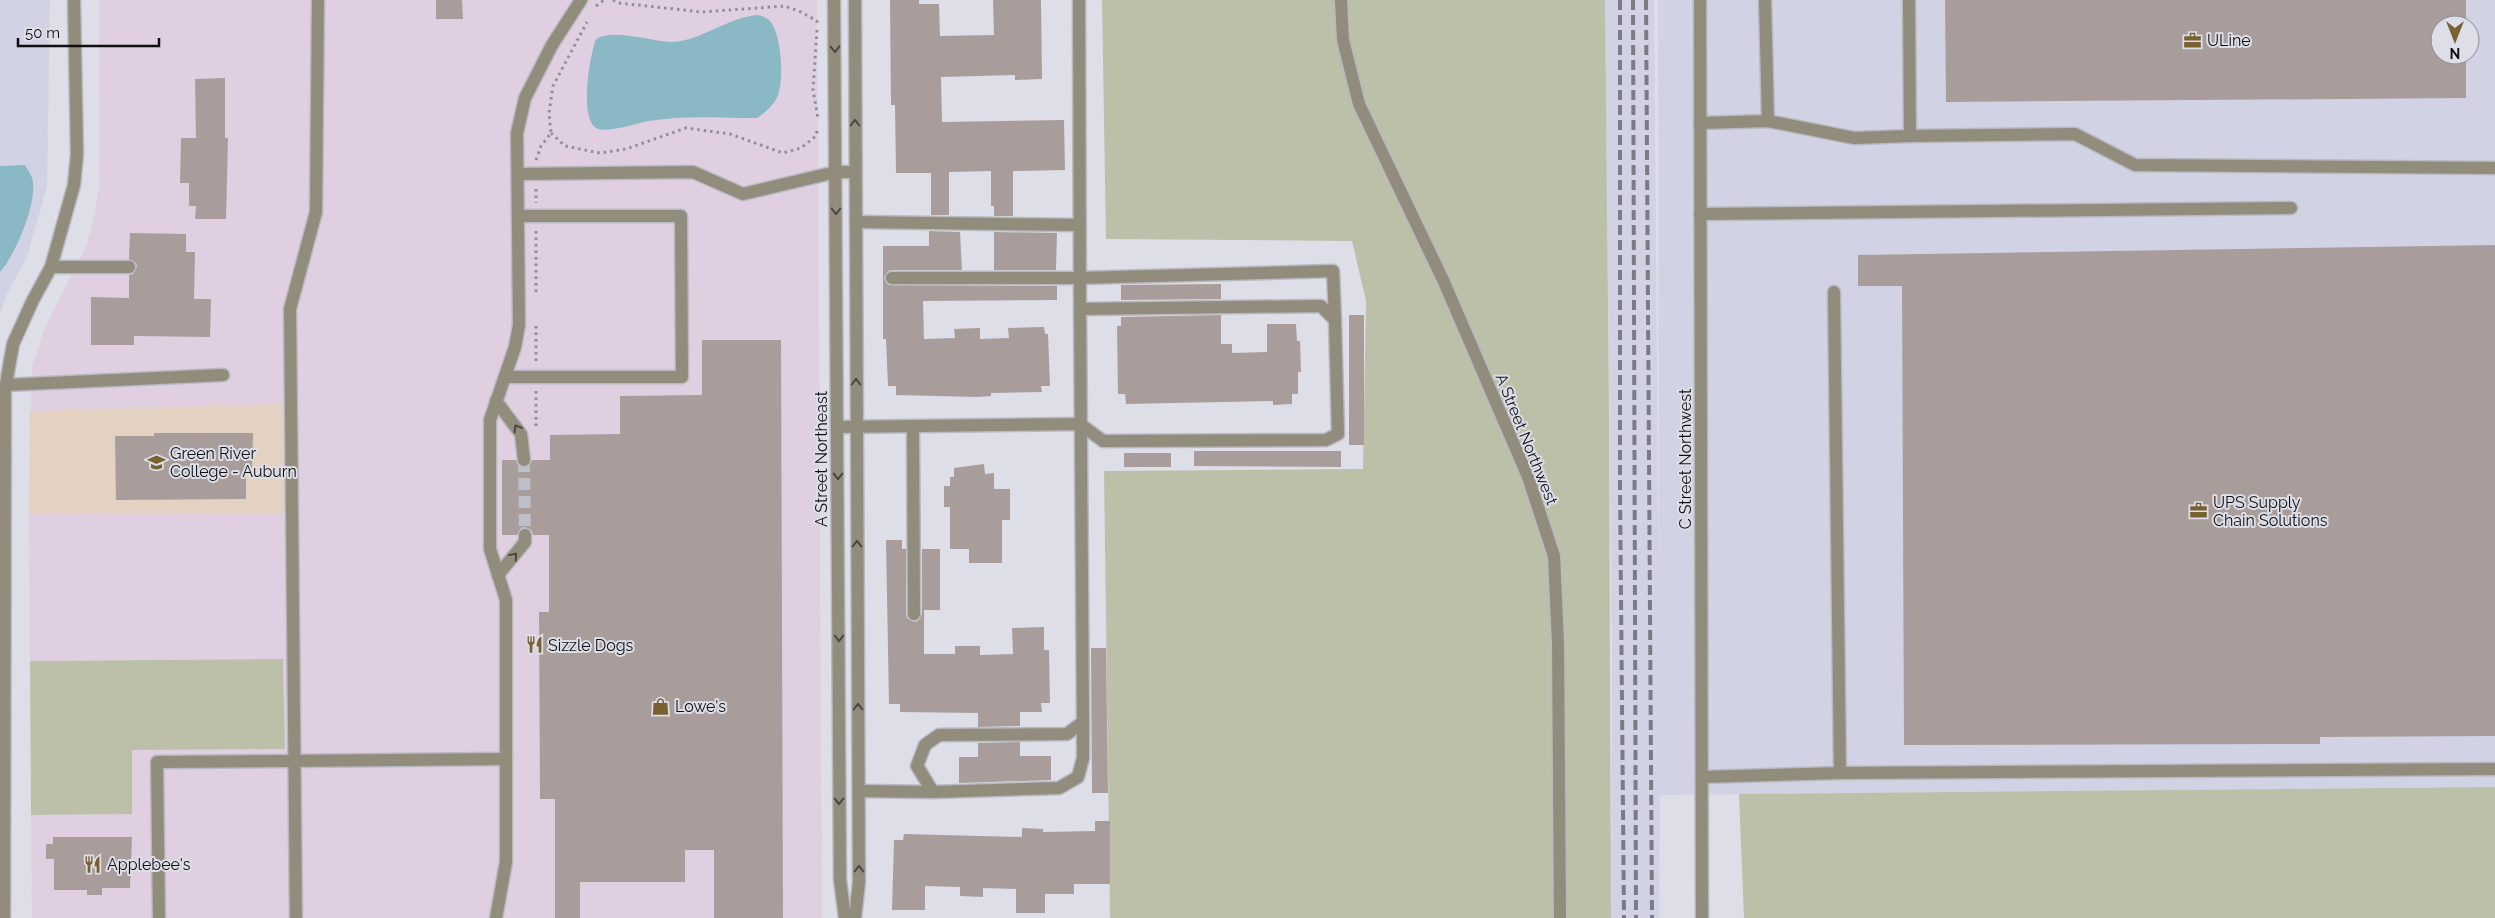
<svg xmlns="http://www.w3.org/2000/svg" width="2495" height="918" font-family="Raleway,sans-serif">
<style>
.commercial{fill:#dfcfe1}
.built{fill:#d1d3e4;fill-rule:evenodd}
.education{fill:#e3d2c1}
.green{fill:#bcc0a8}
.water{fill:#8ab8c5}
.building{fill:#a89d9a}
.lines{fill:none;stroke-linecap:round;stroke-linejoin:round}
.minor-tunnel{stroke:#bebfc8;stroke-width:12;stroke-dasharray:12 6;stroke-linecap:butt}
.minor-casing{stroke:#b8b9c1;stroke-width:15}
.path{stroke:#8f9097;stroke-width:3;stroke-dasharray:2.5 4;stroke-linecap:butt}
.minor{stroke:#918c7c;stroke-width:12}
.rail{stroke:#7b7c83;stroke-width:4;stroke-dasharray:10 5;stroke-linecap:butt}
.oneway{stroke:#4a4742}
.labels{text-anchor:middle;stroke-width:4;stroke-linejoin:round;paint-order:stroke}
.poi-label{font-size:16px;fill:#0f0f12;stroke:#dddee8;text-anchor:start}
.street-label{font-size:16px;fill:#0f0f12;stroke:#dddee8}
</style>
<rect width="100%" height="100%" fill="#dddee8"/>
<path class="commercial" d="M99 0H817L822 918H32L31 815 132 814V750L285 749 283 659 30 661 29 514 32 368 43 332 87 244 94 218 99 187Z"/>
<g class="built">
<path d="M0 0H50L47 186 27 257 7 294 0 314Z"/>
<path d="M1605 0H1654L1659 619 1658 0H2495V787L1660 795 1659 918H1611L1612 667ZM2440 25H2470V55H2440Z"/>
</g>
<path class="education" d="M282 404 284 513 29 514 30 411Z"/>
<g class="green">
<path d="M1102 0H1605L1609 413 1611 918H1110L1104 471 1363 469 1366 301 1352 241 1106 239Z"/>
<path d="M283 659 285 749 132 750V814L31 815 30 661Z"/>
<path d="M2495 787V918H1744L1739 794Z"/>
</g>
<g class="water">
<path d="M758 15C761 16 766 17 768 19 782 31 784 80 778 95 774 105 766 112 757 118 721 118 684 115 649 121 637 123 606 134 596 128 579 117 590 55 596 39 614 28 652 42 673 42 703 40 728 17 758 15Z"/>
<path d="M25 165C27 169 31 174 32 178 39 200 15 256 0 272V166Z"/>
</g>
<g class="building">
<path d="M436 0H462L463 19H436Z"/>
<path d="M890 0H919V4H939L940 36 994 35 993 0H1041L1042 79 1015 80V75L941 77 942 122 1064 120 1065 170 1013 171V216H994V206H991V171L949 172V215H931V173H896L895 105H891Z"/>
<path d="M1945 0H2466V25H2440V55H2466V98L1946 102Z"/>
<path d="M225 78V138H228L226 219H195L196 206H189V183H180L181 138H196L195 79Z"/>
<path d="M929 231 960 232 962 270H892L888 271 884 278 888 285 1057 286V300L923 301 924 339 955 338 954 329 980 328V339L1009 338 1008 328 1044 327 1045 334H1048L1050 386H1041L1042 392 991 393V396L977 397 896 395V386H888L886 339H883V246H929Z"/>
<path d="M994 232 1057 233 1056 270H994Z"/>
<path d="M130 233 186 234V252H195L194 299H211L210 337 134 336V345H91V297L129 298V275L133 274 137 267 136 263 129 259Z"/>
<path d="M2495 245V736L2320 737V744L1904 745 1902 286H1858V255Z"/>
<path d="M1221 284V299L1121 300V285Z"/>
<path d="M1221 315V344H1232V353L1267 352V324H1296L1297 341H1300L1301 372H1298V394H1292V404L1273 405V401L1126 404 1125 394H1118L1117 326H1121V317Z"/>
<rect x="1349" y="315" width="15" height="130"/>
<path d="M702 340H781L783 918H714V850H685V882H580V918H555V799H540L539 612H549V535H533L532 531 525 527 521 528 517 535H502V460H516L518 465 524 468 529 466 532 460H550V435L620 434V396L702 395Z"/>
<path d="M154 433H253L252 472H246V499L116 500 115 436H154Z"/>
<path d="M1194 451H1341V467L1194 466Z"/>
<rect x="1124" y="453" width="47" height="14"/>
<path d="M984 464 985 474 994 473V489H1010V520H1002V563H969V549H950V507H944V486H950V477H954V468Z"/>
<path d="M886 540H902V549H906V614L907 618 914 622 918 621 922 614V549H940V610H924V654H955V646H980V655L1013 654 1012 628 1044 627V650H1049L1050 703H1041L1042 712H1020V726L978 727V713L900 712V704H889Z"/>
<path d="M1091 648H1106L1108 793H1092Z"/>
<path d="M1020 742V756H1051V780L959 783V757H978V743Z"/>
<path d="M1095 821H1110V884H1074V894H1045V913H1016V889L983 888V897L960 896V887L925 886V910H892L894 840H903L904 834 1022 837V828L1043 829V832L1095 831Z"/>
<path d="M53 837H132L130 888H102V895H87V890H54V859H46V844H53Z"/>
</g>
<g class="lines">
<path class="minor-tunnel" d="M524 460 525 535"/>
<defs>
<g id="minor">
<path d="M834 0 840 880 845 918"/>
<path d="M855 0 859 882 855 918"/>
<path d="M1341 0 1343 40 1359 104 1444 282 1528 477 1554 556 1558 643 1560 918"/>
<path d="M1700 0 1702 918"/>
<path d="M1765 0 1768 121"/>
<path d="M1700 123 1768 121 1854 138 1910 136 1909 0"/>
<path d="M1910 136 2075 134 2135 165 2495 168"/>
<path d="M518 174 693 172 743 194 836 172H855"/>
<path d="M1700 214 2291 208"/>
<path d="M856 222 1079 225"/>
<path d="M51 267H129"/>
<path d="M892 278H1079L1333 271 1335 320"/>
<path d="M1080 309 1083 722 1067 734 939 735 925 745 917 766 933 792 1059 788 1078 777 1083 758V722"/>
<path d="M505 377H682L681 216H518"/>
<path d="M6 385 223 375"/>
<path d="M496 401 521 434 524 460"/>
<path d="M913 426 914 614"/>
<path d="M838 427 1080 424 1103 441 1326 440 1338 434 1335 320 1321 306 1080 309 1079 0"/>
<path d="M498 575 525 542V535"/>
<path d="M1840 773 2495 769"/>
<path d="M1702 777 1840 773 1834 292"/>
<path d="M859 791 933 792"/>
<path d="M4 918 5 390 13 344 33 300 51 267 74 185 77 154 74 0"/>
<path d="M159 918 157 762 506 759"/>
<path d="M296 918 290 309 316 212 318 0"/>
<path d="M496 918 506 862V600L490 549V420L515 347 519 325 517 133 525 98 552 45 581 0"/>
</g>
</defs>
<use href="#minor" class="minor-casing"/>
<g class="path">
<path d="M613 0 619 3 702 12 785 6 801 12 817 21V24"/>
<path d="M596 6 604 0"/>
<path d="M817 30 813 90 818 118"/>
<path d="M551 133 565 146 600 153 626 149 686 128 730 134 783 153 801 148 816 136 818 127"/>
<path d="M536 160 541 146 551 133 549 113 553 86 587 22"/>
<path d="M536 189V203"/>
<path d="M536 231V293"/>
<path d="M536 326V363"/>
<path d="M536 391V430"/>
</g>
<use href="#minor" class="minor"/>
<g class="rail">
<path d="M1620 0V487L1624 918"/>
<path d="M1633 0 1636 918"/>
<path d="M1646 0 1652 918"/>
</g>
</g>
<defs><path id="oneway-chevron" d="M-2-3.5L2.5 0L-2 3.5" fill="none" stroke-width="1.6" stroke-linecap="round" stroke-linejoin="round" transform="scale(1.25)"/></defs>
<g class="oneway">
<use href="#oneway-chevron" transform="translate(835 49) rotate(89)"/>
<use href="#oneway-chevron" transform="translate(855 123) rotate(-90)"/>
<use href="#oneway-chevron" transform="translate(836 211) rotate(90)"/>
<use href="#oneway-chevron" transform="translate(856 382) rotate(-90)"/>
<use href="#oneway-chevron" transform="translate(517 428) rotate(-121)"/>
<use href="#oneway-chevron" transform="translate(838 476) rotate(90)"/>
<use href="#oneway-chevron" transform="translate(857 544) rotate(-90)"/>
<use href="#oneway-chevron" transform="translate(514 556) rotate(-50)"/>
<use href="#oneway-chevron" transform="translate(839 638) rotate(90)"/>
<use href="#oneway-chevron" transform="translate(858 707) rotate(-90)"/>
<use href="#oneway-chevron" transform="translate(839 801) rotate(90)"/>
<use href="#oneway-chevron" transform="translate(859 869) rotate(-90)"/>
</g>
<defs>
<symbol id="office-bare" viewBox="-9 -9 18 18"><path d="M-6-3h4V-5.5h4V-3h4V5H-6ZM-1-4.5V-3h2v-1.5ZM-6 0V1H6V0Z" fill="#7a6132" stroke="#dddee8" stroke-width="2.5" paint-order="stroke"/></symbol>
<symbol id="university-bare" viewBox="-9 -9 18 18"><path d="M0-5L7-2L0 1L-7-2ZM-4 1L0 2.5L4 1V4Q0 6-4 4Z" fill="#7a6132" stroke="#dddee8" stroke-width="2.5" paint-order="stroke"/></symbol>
<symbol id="restaurant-bare" viewBox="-9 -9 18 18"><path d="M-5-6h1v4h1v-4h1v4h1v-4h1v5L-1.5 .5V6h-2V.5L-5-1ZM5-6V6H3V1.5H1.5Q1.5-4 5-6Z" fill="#7a6132" stroke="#dddee8" stroke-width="2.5" paint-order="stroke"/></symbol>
<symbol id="shop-bare" viewBox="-9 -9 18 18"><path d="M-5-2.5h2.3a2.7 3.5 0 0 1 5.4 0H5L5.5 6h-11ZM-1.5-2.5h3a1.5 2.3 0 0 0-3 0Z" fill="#7a6132" stroke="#dddee8" stroke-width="2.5" paint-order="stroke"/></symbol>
</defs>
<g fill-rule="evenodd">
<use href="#office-bare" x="2180" y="28" width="25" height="25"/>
<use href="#university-bare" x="144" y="450" width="25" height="25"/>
<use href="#office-bare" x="2186" y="498" width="25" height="25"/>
<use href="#restaurant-bare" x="522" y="632" width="25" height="25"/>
<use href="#shop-bare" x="648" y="694" width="25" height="25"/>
<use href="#restaurant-bare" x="80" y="852" width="25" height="25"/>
</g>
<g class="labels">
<g class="poi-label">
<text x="2207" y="46">ULine</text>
<text x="170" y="459">Green River<tspan x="170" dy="18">College - Auburn</tspan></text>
<text x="2213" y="508">UPS Supply<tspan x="2213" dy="18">Chain Solutions</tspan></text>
<text x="548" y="651">Sizzle Dogs</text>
<text x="675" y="712">Lowe's</text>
<text x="107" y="870">Applebee's</text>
</g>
<g class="street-label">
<text transform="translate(1527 439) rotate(68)" y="6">A Street Northwest</text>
<text transform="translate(821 459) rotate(-90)" y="6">A Street Northeast</text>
<text transform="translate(1685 459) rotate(-90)" y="6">C Street Northwest</text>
</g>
</g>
<g transform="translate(2455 40) rotate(180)"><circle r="24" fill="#dddee8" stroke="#8b8b92"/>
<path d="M0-4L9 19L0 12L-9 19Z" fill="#7a6132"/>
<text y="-8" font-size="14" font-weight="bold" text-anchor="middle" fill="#0f0f12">N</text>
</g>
<path d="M18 38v8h141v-8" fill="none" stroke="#0f0f12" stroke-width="2.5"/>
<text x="25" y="38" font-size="15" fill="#0f0f12" stroke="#dddee8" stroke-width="4" paint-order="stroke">50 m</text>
</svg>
